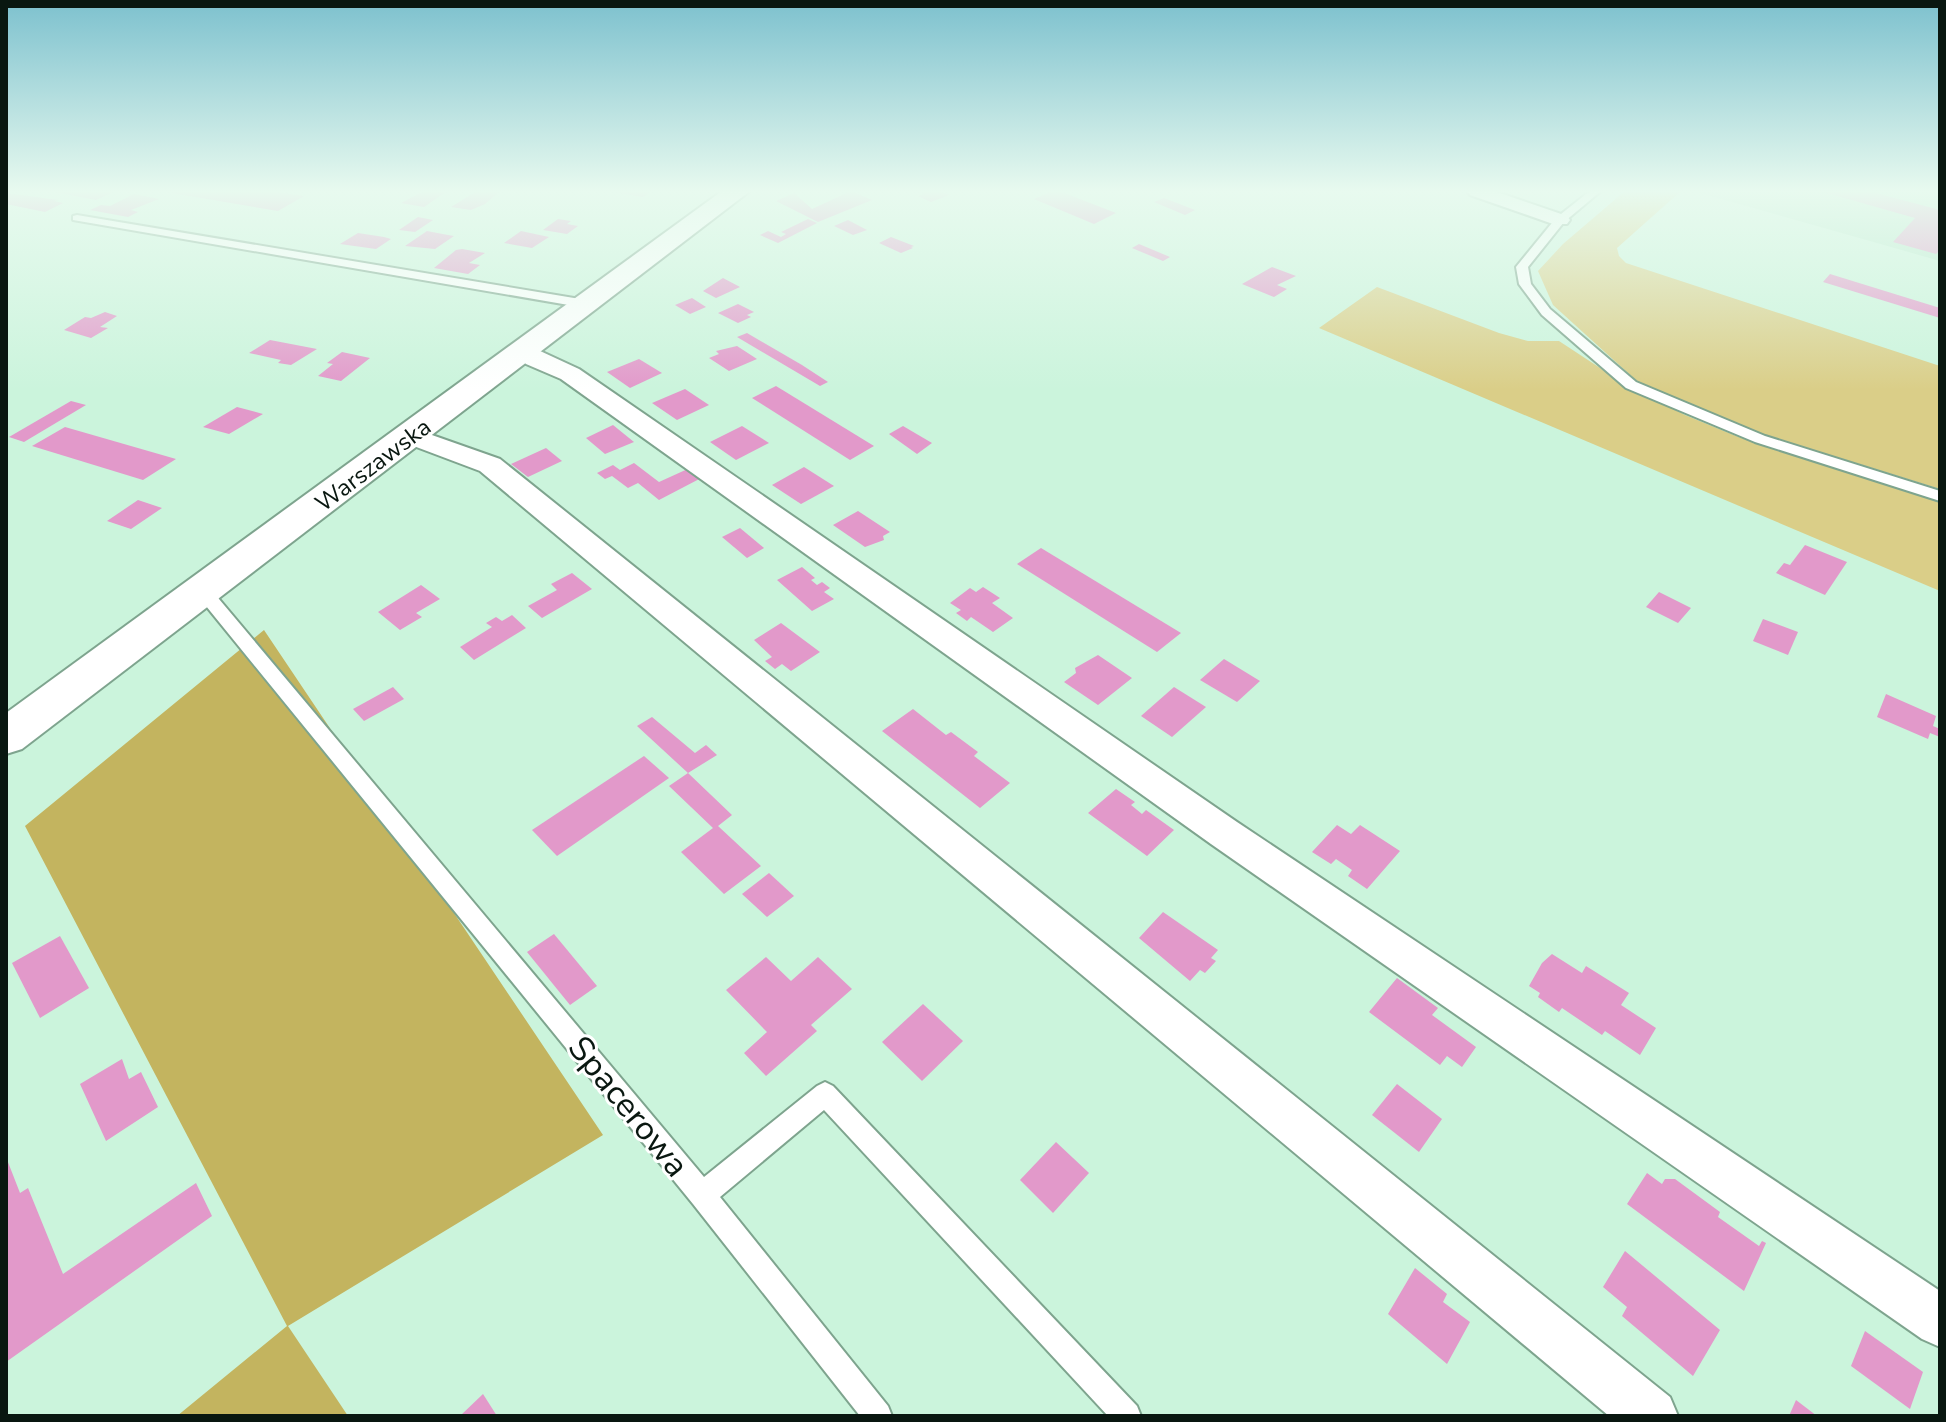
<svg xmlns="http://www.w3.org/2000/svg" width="1946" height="1422" font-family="'Nunito Sans',sans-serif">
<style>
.built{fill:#b9e9cd}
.green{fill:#dace88}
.forest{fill:#c3b45f}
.building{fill:#e299ca}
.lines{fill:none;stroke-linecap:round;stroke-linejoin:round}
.lane-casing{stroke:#7ea48e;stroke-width:4}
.street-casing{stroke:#7ea48e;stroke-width:4}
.primary-casing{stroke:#7ea48e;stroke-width:4}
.lane{fill:#fff;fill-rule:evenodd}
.street{fill:#fff;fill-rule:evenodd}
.primary{fill:#fff;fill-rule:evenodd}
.labels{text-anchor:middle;stroke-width:6;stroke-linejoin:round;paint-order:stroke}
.far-street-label{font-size:24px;fill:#091710;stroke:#fff}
.near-street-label{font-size:34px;fill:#091710;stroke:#fff}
</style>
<rect width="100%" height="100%" fill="#cbf4dc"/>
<path class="built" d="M1693 191H1940V261L1870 241Z"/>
<g class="green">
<path d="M1625 191H1681L1617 248 1619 256 1626 263 1940 366V489L1762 434 1682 405 1639 383 1553 305 1538 271 1563 244Z"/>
<path d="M1377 287 1499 333 1528 341H1559L1626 385 1685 415 1741 438 1940 502V591L1319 328Z"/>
</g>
<path class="forest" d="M264 630 603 1135 288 1326 348 1416H177L287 1326 25 826Z"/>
<g class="building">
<path d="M50 191H115L96 200Z"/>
<path d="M177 191H268L304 196 278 211 172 193Z"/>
<path d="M424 191H447L424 207 401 203Z"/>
<path d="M477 191H500L485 204 471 210 451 207Z"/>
<path d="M609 191H651L643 197Z"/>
<path d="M851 191 872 200 818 222 776 201 794 193 812 209Z"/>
<path d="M916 191H939L949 195 931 202 918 196 924 194Z"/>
<path d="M1053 191H1059L1116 213 1094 224 1034 199Z"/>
<path d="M1820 191H1868L1940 210V250L1936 254 1893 242 1915 218Z"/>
<path d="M6 193 58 200 54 201 63 203 45 212 6 204Z"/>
<path d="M134 194 159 199 131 210 138 212 128 217 90 210 101 205 110 206Z"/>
<path d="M1164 198 1195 210 1185 215 1154 202Z"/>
<path d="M418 217 433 220 415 232 399 230Z"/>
<path d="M558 219 571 221 567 224 578 226 567 234 543 230Z"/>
<path d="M808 219 817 223 778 243 760 235 768 231 781 237 786 234 781 232Z"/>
<path d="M848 220 867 230 853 235 834 226Z"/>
<path d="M427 231 448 235 454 236 435 249 405 246Z"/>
<path d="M521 231 549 237 532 248 504 243Z"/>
<path d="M358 233 384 237 391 239 376 249 340 244Z"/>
<path d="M891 237 914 246 911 247 913 248 901 253 879 243Z"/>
<path d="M1139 244 1170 257 1163 261 1132 248Z"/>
<path d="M462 249 485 253 469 263 480 265 468 274 434 268 456 250Z"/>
<path d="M1272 267 1296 276 1277 285 1287 289 1274 297 1242 284Z"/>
<path d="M1830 274 1940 308V318L1823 282Z"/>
<path d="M723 278 740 287 716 298 703 291Z"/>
<path d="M692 298 706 307 690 314 675 305Z"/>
<path d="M738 304 754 312 747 315 751 317 738 323 718 313Z"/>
<path d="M105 312 117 316 100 327 108 328 91 338 64 330 85 317 91 318Z"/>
<path d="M747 333 802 365 828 382 820 386 737 337Z"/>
<path d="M270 340 317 349 291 365 278 363 281 360 249 353Z"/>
<path d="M737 346 757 359 729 371 709 358 719 354 716 351Z"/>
<path d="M342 352 370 358 341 381 318 376 333 364 327 363Z"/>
<path d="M639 359 662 373 630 388 607 372Z"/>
<path d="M776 386 874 446 850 460 752 398Z"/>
<path d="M685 389 709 405 677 420 652 403Z"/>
<path d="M71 401 86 405 24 442 9 437Z"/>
<path d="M237 407 263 414 229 434 203 427Z"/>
<path d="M613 425 634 442 605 454 586 438Z"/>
<path d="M742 426 769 443 736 460 710 442Z"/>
<path d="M903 426 932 443 917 454 889 434Z"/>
<path d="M65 427 176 459 143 480 32 446Z"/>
<path d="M546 448 562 461 528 477 511 464Z"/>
<path d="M634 463 659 482 692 467 705 476 659 500 638 483 628 488 612 476 605 479 597 473 613 465 620 470Z"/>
<path d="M804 467 834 486 801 504 772 485Z"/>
<path d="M138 500 162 508 131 529 107 521Z"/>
<path d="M858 511 890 532 883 536 884 540 865 547 833 525Z"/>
<path d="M740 528 764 548 747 558 722 537Z"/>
<path d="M1805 545 1847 562 1825 595 1776 573 1784 563 1790 565Z"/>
<path d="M1041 548 1181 633 1157 652 1017 564Z"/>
<path d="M802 567 815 578 811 580 817 585 822 582 830 588 824 592 834 599 812 611 777 580Z"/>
<path d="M572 573 592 589 542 618 528 606 557 590 551 584Z"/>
<path d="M421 585 440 599 416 613 422 617 400 630 378 612Z"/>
<path d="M983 587 1000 598 992 603 1013 618 993 632 971 617 967 621 956 613 961 610 950 603 970 588 976 592Z"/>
<path d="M1659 592 1691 608 1678 623 1646 607Z"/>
<path d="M512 615 526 628 474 660 460 647 492 627 486 623 496 617 502 621Z"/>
<path d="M1763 619 1798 632 1788 655 1753 641Z"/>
<path d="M781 623 820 652 791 671 782 664 775 669 765 661 772 657 754 640Z"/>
<path d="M1098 655 1132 678 1098 705 1064 682 1076 673 1075 668Z"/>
<path d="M1224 659 1260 681 1237 702 1200 680Z"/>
<path d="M393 687 404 699 364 721 353 709Z"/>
<path d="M1174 687 1206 707 1172 737 1141 716Z"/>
<path d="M1886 694 1936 716 1933 726 1940 729V737L1930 733 1928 739 1877 717Z"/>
<path d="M913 709 946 735 951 732 978 752 974 756 1010 783 980 808 882 731Z"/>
<path d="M652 717 695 753 706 745 717 755 688 773 732 815 718 826 761 866 724 894 681 852 713 828 669 786 688 773 637 726Z"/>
<path d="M644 756 669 778 557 856 532 830Z"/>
<path d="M1116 789 1135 802 1131 805 1142 814 1146 810 1174 830 1147 856 1088 813Z"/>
<path d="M1337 825 1351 834 1360 825 1400 851 1367 889 1348 876 1352 870 1336 859 1331 864 1312 852Z"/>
<path d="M769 873 794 896 767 917 742 894Z"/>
<path d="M1163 912 1218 950 1211 958 1216 961 1205 973 1200 970 1190 981 1139 938Z"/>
<path d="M554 934 597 986 570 1005 527 952Z"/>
<path d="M60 936 89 988 40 1018 12 963Z"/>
<path d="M1552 954 1582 973 1586 966 1629 993 1621 1005 1656 1028 1640 1055 1605 1031 1602 1035 1562 1008 1559 1012 1538 997 1540 993 1529 986 1542 963Z"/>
<path d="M766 957 791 981 818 957 852 989 811 1025 817 1031 766 1076 744 1053 767 1032 726 990Z"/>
<path d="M1397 978 1438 1008 1432 1015 1476 1047 1462 1067 1447 1056 1440 1065 1369 1012Z"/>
<path d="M923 1004 963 1041 922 1081 882 1042Z"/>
<path d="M122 1059 129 1079 141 1072 158 1107 106 1141 80 1084Z"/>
<path d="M1397 1084 1442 1119 1419 1152 1372 1115Z"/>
<path d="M1056 1142 1089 1173 1053 1213 1020 1180Z"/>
<path d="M6 1157 20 1193 28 1188 63 1274 196 1183 212 1216 6 1362Z"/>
<path d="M1647 1173 1662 1184 1665 1179H1675L1720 1212 1718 1217 1759 1246 1762 1241 1766 1243 1744 1291 1627 1204Z"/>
<path d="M1625 1251 1720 1330 1693 1376 1622 1316 1627 1307 1603 1287Z"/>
<path d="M1415 1268 1447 1294 1443 1302 1470 1322 1447 1364 1388 1314Z"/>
<path d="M1865 1331 1923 1372 1910 1409 1851 1366Z"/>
<path d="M483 1394 497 1416H460Z"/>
<path d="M1796 1400 1817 1416H1789Z"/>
</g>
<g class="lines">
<defs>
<g id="lane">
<path d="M1590 191H1601L1564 222 1528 267 1531 284 1550 309 1636 382 1765 436 1940 491V501L1755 442 1626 388 1542 315 1519 284 1516 267 1556 218Z"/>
<path d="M77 215 586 300 592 304 586 308 73 220V216Z"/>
<path d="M206 585 212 586 219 599 704 1177 817 1086 825 1082 833 1086 1137 1406 1141 1416H1108L824 1110 720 1197 888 1406 892 1416H860L693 1204 206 606 198 590Z"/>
</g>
<g id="street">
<path d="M1467 191H1494L1567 216 1570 220 1567 224H1553L1470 195Z"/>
<path d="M525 344 579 369 1237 822 1940 1291V1347L1922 1339 1211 844 561 379 526 364 513 351 517 346Z"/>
<path d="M412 428 500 459 1670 1397 1678 1416H1609L480 471 403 442 399 436 403 430Z"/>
</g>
<path id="primary" d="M722 191H750L22 749 6 754V713Z"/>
</defs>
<use href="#lane" class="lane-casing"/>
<use href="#street" class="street-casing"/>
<use href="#primary" class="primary-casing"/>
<use href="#lane" class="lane"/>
<use href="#street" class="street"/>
<use href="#primary" class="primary"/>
</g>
<linearGradient id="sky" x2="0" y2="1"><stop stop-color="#7dc1ce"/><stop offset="0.49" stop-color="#e8faef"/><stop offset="1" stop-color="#e8faef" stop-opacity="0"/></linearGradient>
<rect width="1946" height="390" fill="url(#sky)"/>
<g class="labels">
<g class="far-street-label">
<text transform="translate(373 465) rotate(-37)" y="8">Warszawska</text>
</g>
<g class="near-street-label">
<text transform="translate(629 1106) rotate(51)" y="12">Spacerowa</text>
</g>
</g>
<rect width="1946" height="1422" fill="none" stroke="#091710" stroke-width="16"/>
</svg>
